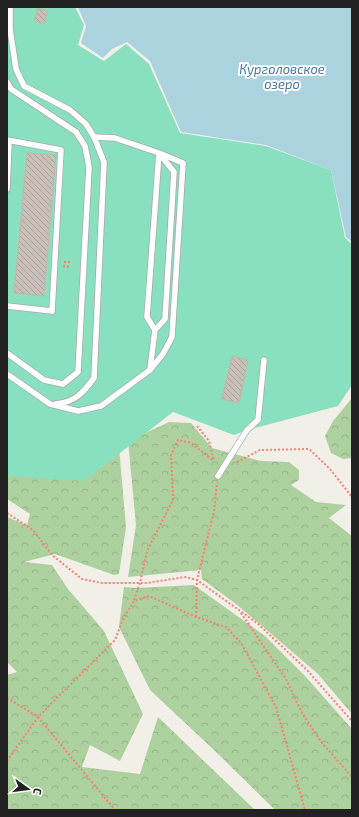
<svg xmlns="http://www.w3.org/2000/svg" width="359" height="817" font-family="'Exo 2',sans-serif">
<style>
.forest{fill:url(#forest-crowns)}
.pitch{fill:#88e0be}
.water{fill:#aad3df}
.building{fill:url(#building-back-hatch);stroke:#c4b6ab}
.lines{fill:none;stroke-linecap:round;stroke-linejoin:round}
.service-casing{stroke:#a9a9a9;stroke-width:7}
.path{stroke:#fa8072;stroke-width:2;stroke-dasharray:2 2;stroke-linecap:butt}
.service{stroke:#fff;stroke-width:5.5}
.labels{text-anchor:middle;stroke-width:4;stroke-linejoin:round;paint-order:stroke}
.water-label{font-size:13px;font-style:italic;fill:#4a7aab;stroke:#fff}
</style>
<defs>
<pattern id="forest-crowns" width="20" height="18" patternUnits="userSpaceOnUse"><rect width="20" height="18" fill="#add19e"/><path d="M2 6a3 3 0 1 1 6 0M12 15a3 3 0 1 1 6 0" fill="none" stroke="#95b388"/></pattern>
<pattern id="building-back-hatch" width="6" height="6" patternUnits="userSpaceOnUse"><rect width="6" height="6" fill="#c7bfb8"/><path d="M-1 5l2 2M0 0l6 6M5-1l2 2" fill="none" stroke="#aba49e"/></pattern>
</defs>
<rect width="100%" height="100%" fill="#f2efe9"/>
<g class="forest">
<path d="M352 398V458L343 459 331 453 325 436 333 421Z"/>
<path d="M169 422 191 423 212 448 261 461 289 462 299 470V480L291 485 316 502 346 505 329 518 352 536V714L318 674 236 604 202 579 201 570 128 577 136 525 128 441Z"/>
<path d="M119 447 126 527 119 574 114 575 55 554 24 562 52 565 68 589 104 631 143 714 120 761 90 745 82 767 140 774 158 717 255 810H7V675L17 672 7 662V517L27 525 30 514 7 499V459Z"/>
<path d="M194 585 265 636 306 677 352 729V810H275L213 749 150 690 119 627 124 587 136 588Z"/>
</g>
<path class="pitch" d="M7 7H75L84 25 78 45 104 61 126 44 149 64 180 133 266 146 331 170 345 238 352 244V385L338 406 247 430 234 435 173 412 84 481 7 476Z"/>
<path class="water" d="M78 7H352V242L346 237 331 170 266 145 181 132 150 61 127 42 112 49 103 58 81 43 86 26Z"/>
<g class="building">
<path d="M38 8 48 11 44 24 34 21Z"/>
<path d="M27 153 56 155 44 296 14 293Z"/>
<path d="M232 356 248 360 239 403 222 399Z"/>
</g>
<g class="lines">
<defs>
<g id="service">
<path d="M10 7V29L16 69 24 86 70 110 86 124 94 137 104 162 94 378C83 393 75 402 56 404"/>
<path d="M7 82 11 89 76 132 85 146 89 167 78 372 63 384 44 380 7 353"/>
<path d="M7 140 61 150 52 311 7 306"/>
<path d="M7 189 9 141"/>
<path d="M150 369 155 330"/>
<path d="M7 374 50 404 78 411 101 406 150 370 163 354 172 337 183 163 159 153 147 317 155 330 165 319 174 172 159 153 115 138 94 137"/>
<path d="M218 476 247 430 258 420 264 360"/>
</g>
</defs>
<use href="#service" class="service-casing"/>
<g class="path">
<path d="M64 262H70"/>
<path d="M63 266 70 267"/>
<path d="M197 426 209 441 214 461"/>
<path d="M237 462 260 450 309 449 330 469 352 497"/>
<path d="M7 513 33 530 52 555 82 579 102 583H147L185 577 197 580 257 623 306 669 352 721"/>
<path d="M134 600 140 583 147 551 173 500 171 455 178 440 191 443 214 461"/>
<path d="M241 613 286 679 302 713 322 743 352 777"/>
<path d="M196 617 197 580 214 511 217 483"/>
<path d="M7 698 38 717 115 810"/>
<path d="M7 761 38 717 115 640 123 619 134 601 149 596 196 617 226 627 241 643 276 707 305 810"/>
</g>
<use href="#service" class="service"/>
</g>
<g class="labels">
<g class="water-label">
<text x="282" y="74">Курголовское<tspan x="282" dy="15">озеро</tspan></text>
</g>
</g>
<rect width="359" height="817" fill="none" stroke="#222222" stroke-width="16"/>
<g transform="translate(28 789) rotate(104)" stroke="#ffffff" stroke-width="3" paint-order="stroke">
<path d="M0-3L7 15L0 10L-7 15Z" fill="#222222"/>
<text y="-6" font-size="11" font-weight="bold" text-anchor="middle" fill="#222222">С</text>
</g>
</svg>
